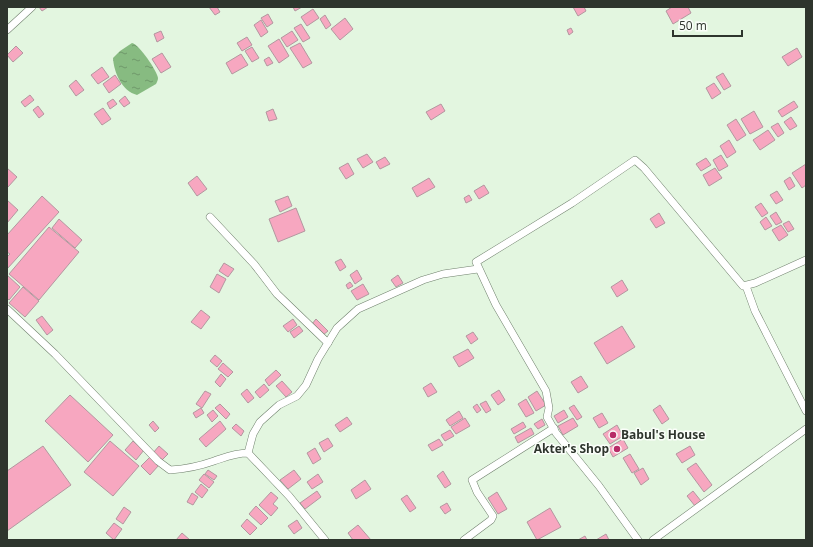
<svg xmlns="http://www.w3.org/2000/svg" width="813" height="547" font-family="'Open Sans',sans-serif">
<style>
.water{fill:url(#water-ripples)}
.building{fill:#f7a7c0;stroke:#b3979f}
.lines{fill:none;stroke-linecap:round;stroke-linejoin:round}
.street-casing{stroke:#70816d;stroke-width:8}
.street{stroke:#fff;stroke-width:7}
.poi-dot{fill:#b72c67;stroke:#fafef9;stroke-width:1.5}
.labels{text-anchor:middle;stroke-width:3;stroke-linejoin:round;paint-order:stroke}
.poi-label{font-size:12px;font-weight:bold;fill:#2e352d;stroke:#fafef9;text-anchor:start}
</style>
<defs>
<pattern id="water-ripples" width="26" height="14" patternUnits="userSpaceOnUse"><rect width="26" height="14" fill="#87bb81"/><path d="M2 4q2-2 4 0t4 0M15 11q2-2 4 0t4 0" fill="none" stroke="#6f996a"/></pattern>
</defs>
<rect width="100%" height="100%" fill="#e3f6e0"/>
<path class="water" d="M132 43C139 44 157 71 158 78 158 80 157 82 156 84L137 95C122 91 114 73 113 58L120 51Z"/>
<g class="building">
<path d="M39 7H48L42 11Z"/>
<path d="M209 7H217L220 12 215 15Z"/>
<path d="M293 7H302L295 11Z"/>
<path d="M573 7H584L586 11 578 16Z"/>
<path d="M672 7H688L691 13 673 24 666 11Z"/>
<path d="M313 9 319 18 307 26 301 17Z"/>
<path d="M268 14 273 23 267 27 261 18Z"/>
<path d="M325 15 331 25 326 29 320 19Z"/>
<path d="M345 18 353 29 340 40 331 29Z"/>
<path d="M261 20 268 32 261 37 254 25Z"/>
<path d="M301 24 310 38 303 42 294 28Z"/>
<path d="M571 28 573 32 569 35 567 30Z"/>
<path d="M161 31 164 38 157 42 154 34Z"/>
<path d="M292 31 298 40 287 47 281 38Z"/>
<path d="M247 37 252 45 242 51 237 43Z"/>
<path d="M279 39 289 56 279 63 268 46Z"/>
<path d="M300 43 312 63 303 68 290 48Z"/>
<path d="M16 46 23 53 13 62 7 55Z"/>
<path d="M252 47 259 58 252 62 245 51Z"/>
<path d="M797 48 802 57 788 66 782 57Z"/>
<path d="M162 53 171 67 161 73 152 59Z"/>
<path d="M241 54 248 65 232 74 226 63Z"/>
<path d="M269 57 273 63 267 66 264 60Z"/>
<path d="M102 67 109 77 98 84 91 75Z"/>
<path d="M723 73 731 86 724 90 716 77Z"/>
<path d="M115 75 121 84 109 93 103 84Z"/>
<path d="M76 80 84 90 76 96 69 86Z"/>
<path d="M714 83 721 93 712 99 706 88Z"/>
<path d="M30 95 34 100 25 107 21 102Z"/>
<path d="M125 96 130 103 124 107 119 101Z"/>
<path d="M113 99 117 104 110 109 107 103Z"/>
<path d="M794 101 798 107 782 117 778 111Z"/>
<path d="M441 104 445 111 431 120 426 112Z"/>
<path d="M38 106 44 114 39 118 33 110Z"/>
<path d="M103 108 111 119 102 125 94 114Z"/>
<path d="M273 109 277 119 269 121 266 112Z"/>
<path d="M754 111 763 127 750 134 741 119Z"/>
<path d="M791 117 797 126 790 130 784 122Z"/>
<path d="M736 119 746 135 737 141 727 125Z"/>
<path d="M778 123 784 133 778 137 771 127Z"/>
<path d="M768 130 775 140 760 150 753 140Z"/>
<path d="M729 140 736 152 727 158 720 146Z"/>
<path d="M367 154 373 162 363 168 357 159Z"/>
<path d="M721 155 728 166 719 171 713 160Z"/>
<path d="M385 157 390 164 380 169 376 162Z"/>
<path d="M706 158 711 165 701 171 696 164Z"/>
<path d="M348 163 354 174 346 179 339 168Z"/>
<path d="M806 164V185L802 188 792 173Z"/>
<path d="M7 168 17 177 8 187 7 186Z"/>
<path d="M715 168 722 178 709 186 703 175Z"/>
<path d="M197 176 207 189 197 196 188 183Z"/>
<path d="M790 177 795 186 789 190 784 181Z"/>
<path d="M429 178 435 187 417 197 412 188Z"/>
<path d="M484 185 489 193 479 199 474 191Z"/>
<path d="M777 191 783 200 776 204 770 195Z"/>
<path d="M469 195 472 200 466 203 464 198Z"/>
<path d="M42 196 59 212 7 269V257L10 254 7 252V235Z"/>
<path d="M288 196 292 206 280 212 275 201Z"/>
<path d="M7 200 18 210 7 223Z"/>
<path d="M761 203 768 213 762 217 755 207Z"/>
<path d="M296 208 305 231 278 242 269 219Z"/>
<path d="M776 212 782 222 776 225 770 216Z"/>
<path d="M659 213 665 223 656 228 650 219Z"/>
<path d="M766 217 772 226 765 230 760 222Z"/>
<path d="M59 219 82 240 75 248 52 228Z"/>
<path d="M789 221 794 229 788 232 783 224Z"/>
<path d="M781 225 788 235 779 241 772 230Z"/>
<path d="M49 227 79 252 39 300 9 274Z"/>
<path d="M341 259 346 267 340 271 335 262Z"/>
<path d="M224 263 234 269 228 277 219 271Z"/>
<path d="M357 270 362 279 355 284 350 275Z"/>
<path d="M217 274 226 279 219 293 210 287Z"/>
<path d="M7 275 20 287 9 300 7 298Z"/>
<path d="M398 275 403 283 396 287 391 280Z"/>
<path d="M622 280 628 290 617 297 611 287Z"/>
<path d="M350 282 353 286 348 289 346 285Z"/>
<path d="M363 284 369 294 357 300 351 291Z"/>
<path d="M23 287 39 301 25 317 9 303Z"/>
<path d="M201 310 210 317 201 329 191 322Z"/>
<path d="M42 316 53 330 47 335 36 320Z"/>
<path d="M293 319 297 325 288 332 283 326Z"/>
<path d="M316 319 328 331 323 335 312 324Z"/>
<path d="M299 326 303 331 294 338 290 332Z"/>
<path d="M622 326 635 347 607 364 594 343Z"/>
<path d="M473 332 478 339 471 344 466 336Z"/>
<path d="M468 349 474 358 459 367 453 357Z"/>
<path d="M215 355 222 361 217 367 210 361Z"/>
<path d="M223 363 233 372 228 377 218 369Z"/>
<path d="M276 370 281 375 269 386 265 380Z"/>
<path d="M221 374 226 379 220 387 215 382Z"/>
<path d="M581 376 588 387 578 393 571 382Z"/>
<path d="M282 381 292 392 286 397 276 386Z"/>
<path d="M431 383 437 392 428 397 423 388Z"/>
<path d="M264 384 269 390 260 398 255 392Z"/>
<path d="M247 389 254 398 248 403 241 394Z"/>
<path d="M499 390 505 400 498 405 491 395Z"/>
<path d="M205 391 211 394 202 408 196 404Z"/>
<path d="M537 391 546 405 536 411 528 397Z"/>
<path d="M70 395 113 435 88 462 45 421Z"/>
<path d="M526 399 534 413 526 417 518 404Z"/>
<path d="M486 401 491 410 486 413 480 404Z"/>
<path d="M220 404 230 414 226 419 215 408Z"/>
<path d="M477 404 481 410 477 413 473 407Z"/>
<path d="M574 405 582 417 577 420 569 408Z"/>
<path d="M660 405 669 419 662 424 653 410Z"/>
<path d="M201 408 204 413 196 418 193 413Z"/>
<path d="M213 410 218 416 212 422 207 415Z"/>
<path d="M564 410 568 417 558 423 554 416Z"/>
<path d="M459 411 463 418 450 426 446 420Z"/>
<path d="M602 413 608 423 599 428 593 418Z"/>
<path d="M347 417 352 424 340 432 335 425Z"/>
<path d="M465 418 470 426 456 434 451 427Z"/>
<path d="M573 418 578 426 563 435 558 426Z"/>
<path d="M542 419 545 425 538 429 534 424Z"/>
<path d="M153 421 159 428 155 432 149 425Z"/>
<path d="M220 421 226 429 206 447 199 439Z"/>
<path d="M523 422 526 427 514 434 511 429Z"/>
<path d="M236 424 244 431 241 436 232 428Z"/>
<path d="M617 425 623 436 610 444 603 434Z"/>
<path d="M531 428 534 434 518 443 515 437Z"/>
<path d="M450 430 454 436 445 441 441 435Z"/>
<path d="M328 438 333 446 324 452 319 443Z"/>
<path d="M439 439 443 445 432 451 428 445Z"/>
<path d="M623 439 628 448 613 457 608 448Z"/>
<path d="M110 441 139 466 113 496 84 472Z"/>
<path d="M133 441 144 450 136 460 125 450Z"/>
<path d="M43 446 71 485 7 531V471Z"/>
<path d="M159 446 168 454 162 460 153 453Z"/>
<path d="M690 446 695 455 682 463 676 454Z"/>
<path d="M315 448 321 459 313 464 307 453Z"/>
<path d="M630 454 639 469 632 473 623 458Z"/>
<path d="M150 457 159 465 150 475 141 466Z"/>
<path d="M696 463 712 485 704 492 687 469Z"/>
<path d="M643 468 649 479 641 485 634 473Z"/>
<path d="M208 470 217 476 214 480 205 474Z"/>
<path d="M294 470 301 479 288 489 280 480Z"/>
<path d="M443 471 451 484 445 488 437 476Z"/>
<path d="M204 474 214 482 209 488 199 480Z"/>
<path d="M318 474 323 482 312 489 307 482Z"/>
<path d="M365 480 371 489 356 499 351 490Z"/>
<path d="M201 484 208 490 202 498 195 492Z"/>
<path d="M317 491 321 497 305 509 300 503Z"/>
<path d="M693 491 701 501 695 506 687 496Z"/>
<path d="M271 492 278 498 273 504 278 508 271 516 259 505Z"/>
<path d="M497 492 507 509 498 514 488 498Z"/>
<path d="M192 493 198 497 193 505 187 502Z"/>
<path d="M407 495 416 508 410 512 401 499Z"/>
<path d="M447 503 451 510 445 514 440 507Z"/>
<path d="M256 506 268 518 261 525 249 514Z"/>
<path d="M124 507 131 512 123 524 116 519Z"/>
<path d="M550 508 561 527 537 540 527 522Z"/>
<path d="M247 519 257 528 250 535 241 526Z"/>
<path d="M297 520 302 528 294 534 288 526Z"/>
<path d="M114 523 122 529 114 540 106 533Z"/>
<path d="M358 525 371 540H353L348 533Z"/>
<path d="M182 533 190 540H176Z"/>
<path d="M606 534 609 540H596Z"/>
<path d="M585 536 587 540H578Z"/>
</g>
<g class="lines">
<defs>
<g id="street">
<path d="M7 30 32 7"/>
<path d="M210 217 254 264 277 294 328 343"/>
<path d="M746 286 755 311 806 411"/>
<path d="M7 309 55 354 158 461 170 470C185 469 200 466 214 461 226 457 235 453 248 453L289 496 325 540"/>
<path d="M248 453 253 434 260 422 279 405 297 396 306 385 318 359 337 328 358 309 423 280 443 274 478 269"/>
<path d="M464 540 491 520 493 516 477 492 472 480 554 428"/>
<path d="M638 540 599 486 556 433 547 417 549 408 546 391 496 305 476 262 572 203 635 160 644 168 743 286 755 283 806 260"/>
<path d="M653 540 806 429"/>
</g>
</defs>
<use href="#street" class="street-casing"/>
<use href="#street" class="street"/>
</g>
<g class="poi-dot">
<circle cx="613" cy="435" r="4"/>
<circle cx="617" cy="449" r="4"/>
</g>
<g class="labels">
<g class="poi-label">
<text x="621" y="439">Babul's House</text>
<text x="609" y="453" text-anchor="end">Akter's Shop</text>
</g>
</g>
<rect width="813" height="547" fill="none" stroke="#2e352d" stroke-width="16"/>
<path d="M673 30v6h69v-6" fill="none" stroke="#2e352d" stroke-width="2"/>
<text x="679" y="30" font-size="12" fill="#2e352d" stroke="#fafef9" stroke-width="3" paint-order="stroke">50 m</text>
</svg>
